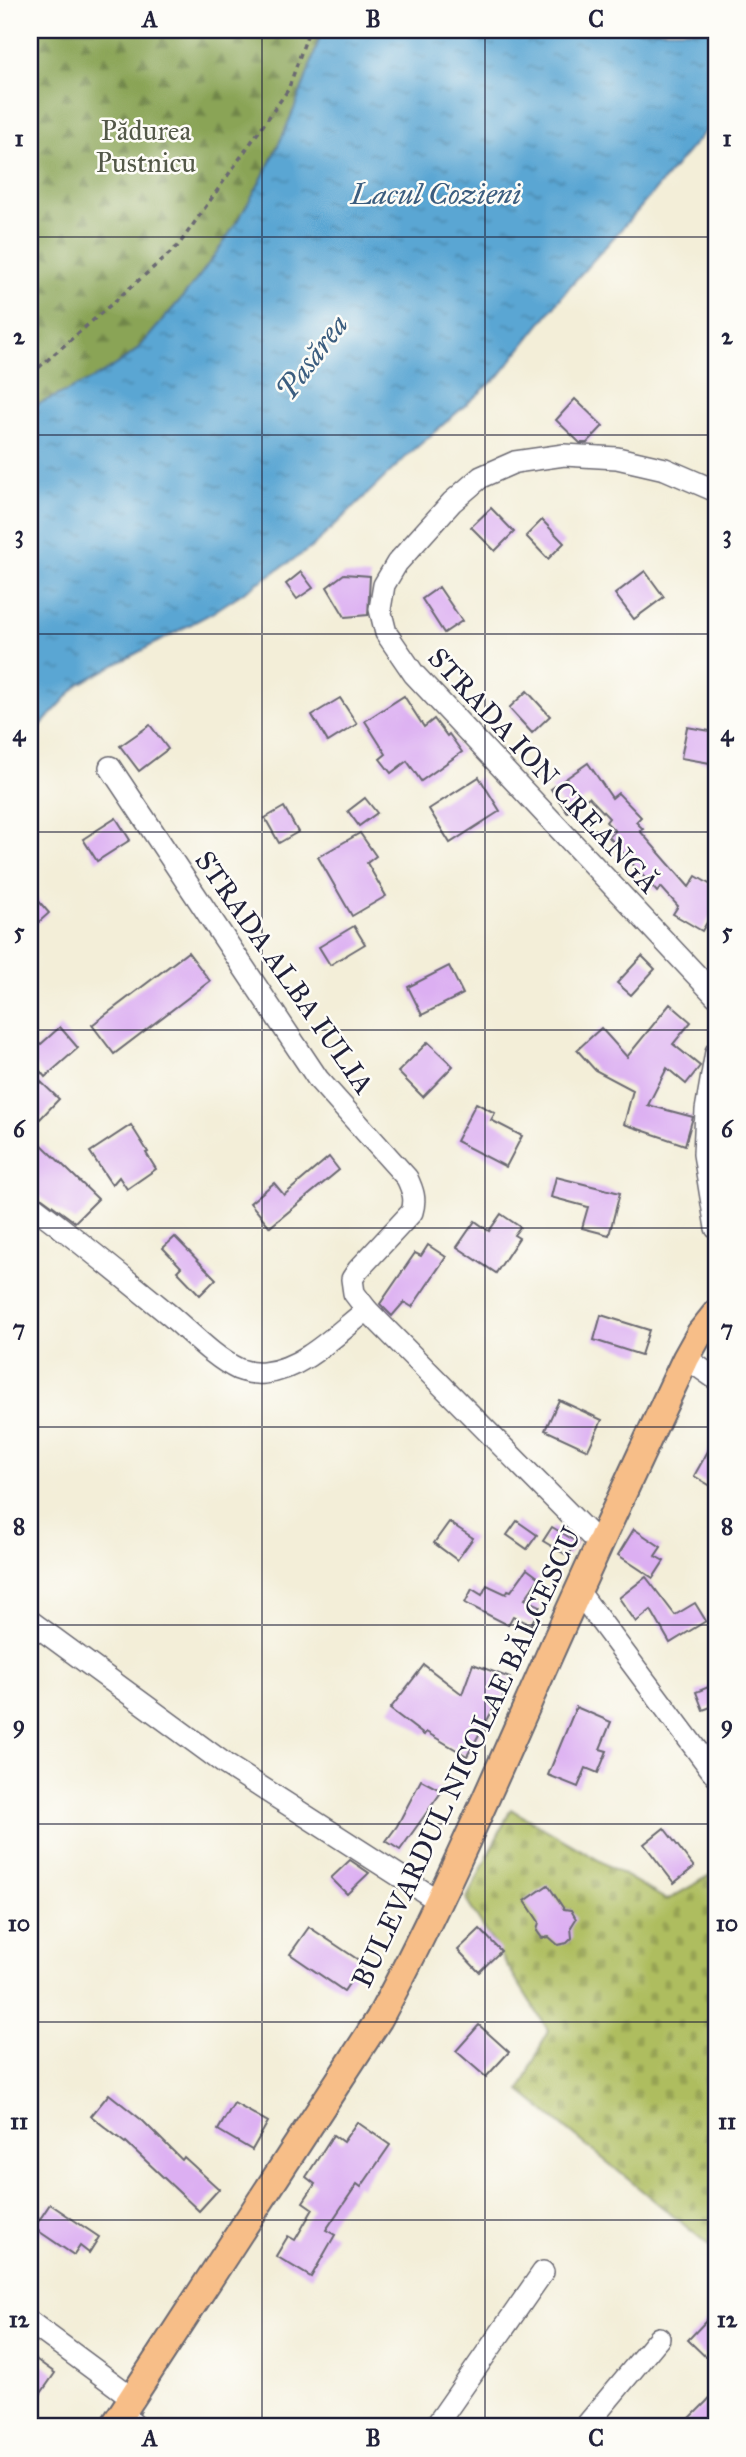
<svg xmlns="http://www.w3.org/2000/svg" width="746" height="2457" font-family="'IM FELL Great Primer',serif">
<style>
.forest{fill:url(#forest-firs);stroke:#566348;stroke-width:2}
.cemetery{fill:url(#cemetery-stones);stroke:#68704d;stroke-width:2}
.water{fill:url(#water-ripples);stroke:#3e6487;stroke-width:2}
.building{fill:#dcaff2}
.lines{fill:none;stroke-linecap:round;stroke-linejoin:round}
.minor-casing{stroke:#6b6972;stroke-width:24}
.major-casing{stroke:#6b6972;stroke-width:30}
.path{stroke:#6b6972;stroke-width:3.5;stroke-dasharray:5 5;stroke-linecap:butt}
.minor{stroke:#fff;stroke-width:21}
.major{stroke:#f7be88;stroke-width:26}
.grid{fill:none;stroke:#22223b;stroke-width:2;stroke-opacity:0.55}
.labels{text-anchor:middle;stroke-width:5;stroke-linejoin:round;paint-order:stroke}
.park-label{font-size:28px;fill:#535848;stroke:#fdfcf7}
.street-label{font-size:28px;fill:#22223b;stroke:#fdfcf7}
.water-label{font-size:30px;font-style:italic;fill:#3b5d7f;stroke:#fdfcf7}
.neatline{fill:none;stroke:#22223b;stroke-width:2.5}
.grid-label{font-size:23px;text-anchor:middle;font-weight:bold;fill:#22223b}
</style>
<defs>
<pattern id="forest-firs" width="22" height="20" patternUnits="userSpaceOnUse" patternTransform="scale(1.75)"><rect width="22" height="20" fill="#8aa456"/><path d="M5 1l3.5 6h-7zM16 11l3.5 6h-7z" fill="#708548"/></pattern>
<pattern id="cemetery-stones" width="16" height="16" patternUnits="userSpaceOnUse" patternTransform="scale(1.75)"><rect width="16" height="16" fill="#aebd5f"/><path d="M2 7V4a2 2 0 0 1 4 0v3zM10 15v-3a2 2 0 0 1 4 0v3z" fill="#95a253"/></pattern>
<pattern id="water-ripples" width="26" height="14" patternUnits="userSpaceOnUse" patternTransform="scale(1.75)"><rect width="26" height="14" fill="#5aa6d3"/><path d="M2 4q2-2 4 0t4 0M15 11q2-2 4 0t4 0" fill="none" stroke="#4a87ac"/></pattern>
</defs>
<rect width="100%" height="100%" fill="#fdfcf7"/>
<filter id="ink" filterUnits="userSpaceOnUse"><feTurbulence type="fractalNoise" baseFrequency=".0143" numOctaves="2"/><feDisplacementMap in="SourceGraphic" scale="14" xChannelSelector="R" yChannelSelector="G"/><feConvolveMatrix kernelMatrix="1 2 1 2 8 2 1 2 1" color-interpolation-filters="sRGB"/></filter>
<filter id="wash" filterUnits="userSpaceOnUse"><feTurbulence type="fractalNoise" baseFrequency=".00686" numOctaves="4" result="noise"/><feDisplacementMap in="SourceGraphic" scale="28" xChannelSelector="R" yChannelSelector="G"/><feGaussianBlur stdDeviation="1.57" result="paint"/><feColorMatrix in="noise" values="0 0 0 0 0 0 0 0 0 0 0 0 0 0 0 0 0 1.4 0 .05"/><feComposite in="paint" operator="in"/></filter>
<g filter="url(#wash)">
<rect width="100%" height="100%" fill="#f3eed8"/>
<path class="forest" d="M30 30H322C291 133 241 232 169 313 157 326 146 342 133 353 103 377 64 392 30 408Z"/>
<path class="cemetery" d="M511 1809 667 1900 716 1872V2251L520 2091 548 2030 466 1900Z"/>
<path class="water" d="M322 30H716V108L708 128 640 208 571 285 499 376 408 455 311 548 212 613 79 684 30 737V408C64 392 103 377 133 353 146 342 157 326 169 313 241 232 291 133 322 30Z"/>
<g id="blocks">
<g class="building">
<path d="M575 399 603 426 587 443H580L556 420Z"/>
<path d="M491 508 514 532 495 551 471 527Z"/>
<path d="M542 520 564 543 548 559 526 536Z"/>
<path d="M645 571 664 597 634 619 615 594Z"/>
<path d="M301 572 313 588 297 599 286 584Z"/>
<path d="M344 574 370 576 368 615 345 617 327 587Z"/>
<path d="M439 587 462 621 444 633 422 599Z"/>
<path d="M527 691 550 716 532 733 509 708Z"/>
<path d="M404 696 424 727 434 719 447 736 449 734 462 752 421 781 407 761 391 773 380 759 386 754 365 721Z"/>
<path d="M340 698 357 724 328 742 312 715Z"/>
<path d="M150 725 168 749 139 771 120 746Z"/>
<path d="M687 727 716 732V764L681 758Z"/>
<path d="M588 763 612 798 618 793 641 817 636 822 643 829 640 831 689 887 696 876 716 888V907L702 931 673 914 678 906 661 887 657 892 609 837 615 831 606 822 609 818 589 797 567 812 551 789Z"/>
<path d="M479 777 500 811 450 843 429 809Z"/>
<path d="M365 798 377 813 359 826 348 811Z"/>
<path d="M284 807 298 832 279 843 265 818Z"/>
<path d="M116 818 130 840 97 861 83 839Z"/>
<path d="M360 833 376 856 367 863 386 896 352 916 318 857Z"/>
<path d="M30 891 49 913 30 930Z"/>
<path d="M354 926 365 944 330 965 319 947Z"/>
<path d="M188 952 210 981 114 1054 92 1025Z"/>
<path d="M642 956 655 969 631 995 617 983Z"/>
<path d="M449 966 463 994 422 1015 408 987Z"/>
<path d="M670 1004 691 1022 673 1044 700 1066 686 1084 667 1068 648 1105 693 1117 685 1145 624 1124 633 1090 595 1070 577 1050 601 1028 627 1057Z"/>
<path d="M60 1027 78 1048 45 1077 30 1059V1054Z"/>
<path d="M428 1042 453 1066 423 1097 398 1072Z"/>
<path d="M38 1079 59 1099 40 1119 30 1109V1088Z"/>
<path d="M476 1103 495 1113 491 1120 522 1136 506 1167 456 1141Z"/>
<path d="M131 1125 148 1152 146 1153 156 1169 127 1189 119 1177 112 1185 90 1152Z"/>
<path d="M41 1144 98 1199 75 1222 30 1189V1156Z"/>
<path d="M329 1157 339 1170 270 1227 250 1203 274 1183 284 1195Z"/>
<path d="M556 1177 620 1193 609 1235 582 1228 588 1207 551 1197Z"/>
<path d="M501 1214 520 1227 514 1235 519 1238 496 1273 457 1247 475 1221 489 1231Z"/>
<path d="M175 1237 216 1279 200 1295 177 1271 181 1267 163 1248Z"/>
<path d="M428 1245 446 1257 412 1307 404 1302 392 1316 380 1304 415 1253 421 1256Z"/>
<path d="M601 1315 649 1330 641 1355 594 1340Z"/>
<path d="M559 1400 602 1420 588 1450 545 1430Z"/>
<path d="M716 1437V1489L694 1476Z"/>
<path d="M517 1521 537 1535 527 1549 507 1535Z"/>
<path d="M449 1522 473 1538 457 1560 434 1543Z"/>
<path d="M552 1527 577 1542 568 1556 543 1541Z"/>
<path d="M634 1529 661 1547 655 1556 664 1561 653 1578 618 1555Z"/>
<path d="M527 1569 539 1578 525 1599 540 1606 531 1625 513 1616 508 1625 465 1603 472 1589 482 1595 487 1585 506 1594 508 1590 511 1591Z"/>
<path d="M646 1577 675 1615 695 1603 706 1621 670 1643 651 1610 636 1622 619 1598Z"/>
<path d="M473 1664 510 1678 502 1700 499 1699 467 1756 426 1732 424 1735 390 1709 424 1665 462 1694Z"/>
<path d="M716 1684V1705L703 1710 696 1692Z"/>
<path d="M576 1707 611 1722 600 1749 607 1751 598 1773 586 1768 578 1787 548 1775Z"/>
<path d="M421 1780 442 1791 400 1850 386 1841 397 1826Z"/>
<path d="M664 1828 694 1867 674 1883 644 1844Z"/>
<path d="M350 1860 369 1873 347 1894 331 1878Z"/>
<path d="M548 1885 564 1909 571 1910 576 1919 571 1927 572 1938 567 1943 558 1945 549 1937 542 1938 537 1931 539 1922 525 1901Z"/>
<path d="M309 1927 363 1963 344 1991 290 1954Z"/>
<path d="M480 1929 501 1951 479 1972 458 1950Z"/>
<path d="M479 2025 509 2052 486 2077 456 2051Z"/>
<path d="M109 2094 143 2121 182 2160 184 2157 219 2189 199 2211 126 2142 125 2143 91 2116Z"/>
<path d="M234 2103 268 2122 252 2150 218 2130Z"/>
<path d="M357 2122 390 2145 361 2187 357 2184 326 2230 335 2235 311 2277 276 2256 288 2236 295 2240 313 2209 303 2202 315 2184 306 2177 333 2135 343 2142Z"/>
<path d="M50 2204 99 2237 89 2253 80 2246 74 2255 34 2228Z"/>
<path d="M707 2320 716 2329V2367L688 2340Z"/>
<path d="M30 2355 55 2373 30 2409Z"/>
<path d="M716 2391V2427H681L706 2402Z"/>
</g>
</g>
</g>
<g filter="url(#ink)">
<use href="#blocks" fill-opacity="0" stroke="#6b6972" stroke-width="2"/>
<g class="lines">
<defs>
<g id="minor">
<path d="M716 491 665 469 617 458 564 455 515 462 481 477 452 502 397 563 384 585 380 609 386 633 414 674 716 996"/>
<path d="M110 767 318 1079 407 1178C413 1191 416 1199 412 1212L358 1270 352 1279 354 1293 367 1310 599 1544"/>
<path d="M716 1052 706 1110 704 1154 716 1228"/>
<path d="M30 1204C77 1239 122 1276 167 1313 188 1330 214 1358 238 1369 246 1372 255 1374 264 1373 304 1369 337 1333 367 1310"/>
<path d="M686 1358 716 1379"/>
<path d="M578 1591 716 1776"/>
<path d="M30 1621 225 1764 440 1902"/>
<path d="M30 2322 134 2399"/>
<path d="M123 2414 138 2427"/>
<path d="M435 2427 543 2272"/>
<path d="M585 2427 659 2338"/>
</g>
<path id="major" d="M113 2427 379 2019C442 1902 494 1780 548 1658 593 1557 639 1458 686 1358L700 1333 716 1313"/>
</defs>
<use href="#minor" class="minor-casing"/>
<use href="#major" class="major-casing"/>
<path class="path" d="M30 372 36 370 178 246 288 90 309 30"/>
<use href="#minor" class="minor"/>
<use href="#major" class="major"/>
</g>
</g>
<path class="grid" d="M262 30V2427M485 30V2427M30 237H716M30 435H716M30 634H716M30 832H716M30 1030H716M30 1228H716M30 1427H716M30 1625H716M30 1824H716M30 2022H716M30 2220H716"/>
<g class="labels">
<g class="park-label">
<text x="146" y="140">Pădurea<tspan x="146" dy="32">Pustnicu</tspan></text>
</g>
<g class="street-label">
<text transform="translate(544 770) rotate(47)" y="10">STRADA ION CREANGĂ</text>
<text transform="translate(285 972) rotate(55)" y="10">STRADA ALBA IULIA</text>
<text transform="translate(466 1757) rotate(-65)" y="10">BULEVARDUL NICOLAE BĂLCESCU</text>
</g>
<g class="water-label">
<text x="436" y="204">Lacul Cozieni</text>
<text transform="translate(312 357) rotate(-53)" y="10">Pasărea</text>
</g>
</g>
<rect width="746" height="2457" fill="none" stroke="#fdfcf7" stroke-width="77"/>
<rect x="38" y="38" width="670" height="2380" class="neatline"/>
<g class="grid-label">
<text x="150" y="27">A</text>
<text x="373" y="27">B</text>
<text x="596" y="27">C</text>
<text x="19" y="146">1</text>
<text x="727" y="146">1</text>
<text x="19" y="344">2</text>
<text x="727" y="344">2</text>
<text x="19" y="542">3</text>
<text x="727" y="542">3</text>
<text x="19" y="741">4</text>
<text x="727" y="741">4</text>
<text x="19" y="939">5</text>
<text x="727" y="939">5</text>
<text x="19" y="1137">6</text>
<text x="727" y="1137">6</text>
<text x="19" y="1336">7</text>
<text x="727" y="1336">7</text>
<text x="19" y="1534">8</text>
<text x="727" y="1534">8</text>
<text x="19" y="1732">9</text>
<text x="727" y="1732">9</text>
<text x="19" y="1931">10</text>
<text x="727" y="1931">10</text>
<text x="19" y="2129">11</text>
<text x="727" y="2129">11</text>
<text x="19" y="2327">12</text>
<text x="727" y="2327">12</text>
<text x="150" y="2446">A</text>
<text x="373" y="2446">B</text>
<text x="596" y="2446">C</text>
</g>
</svg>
